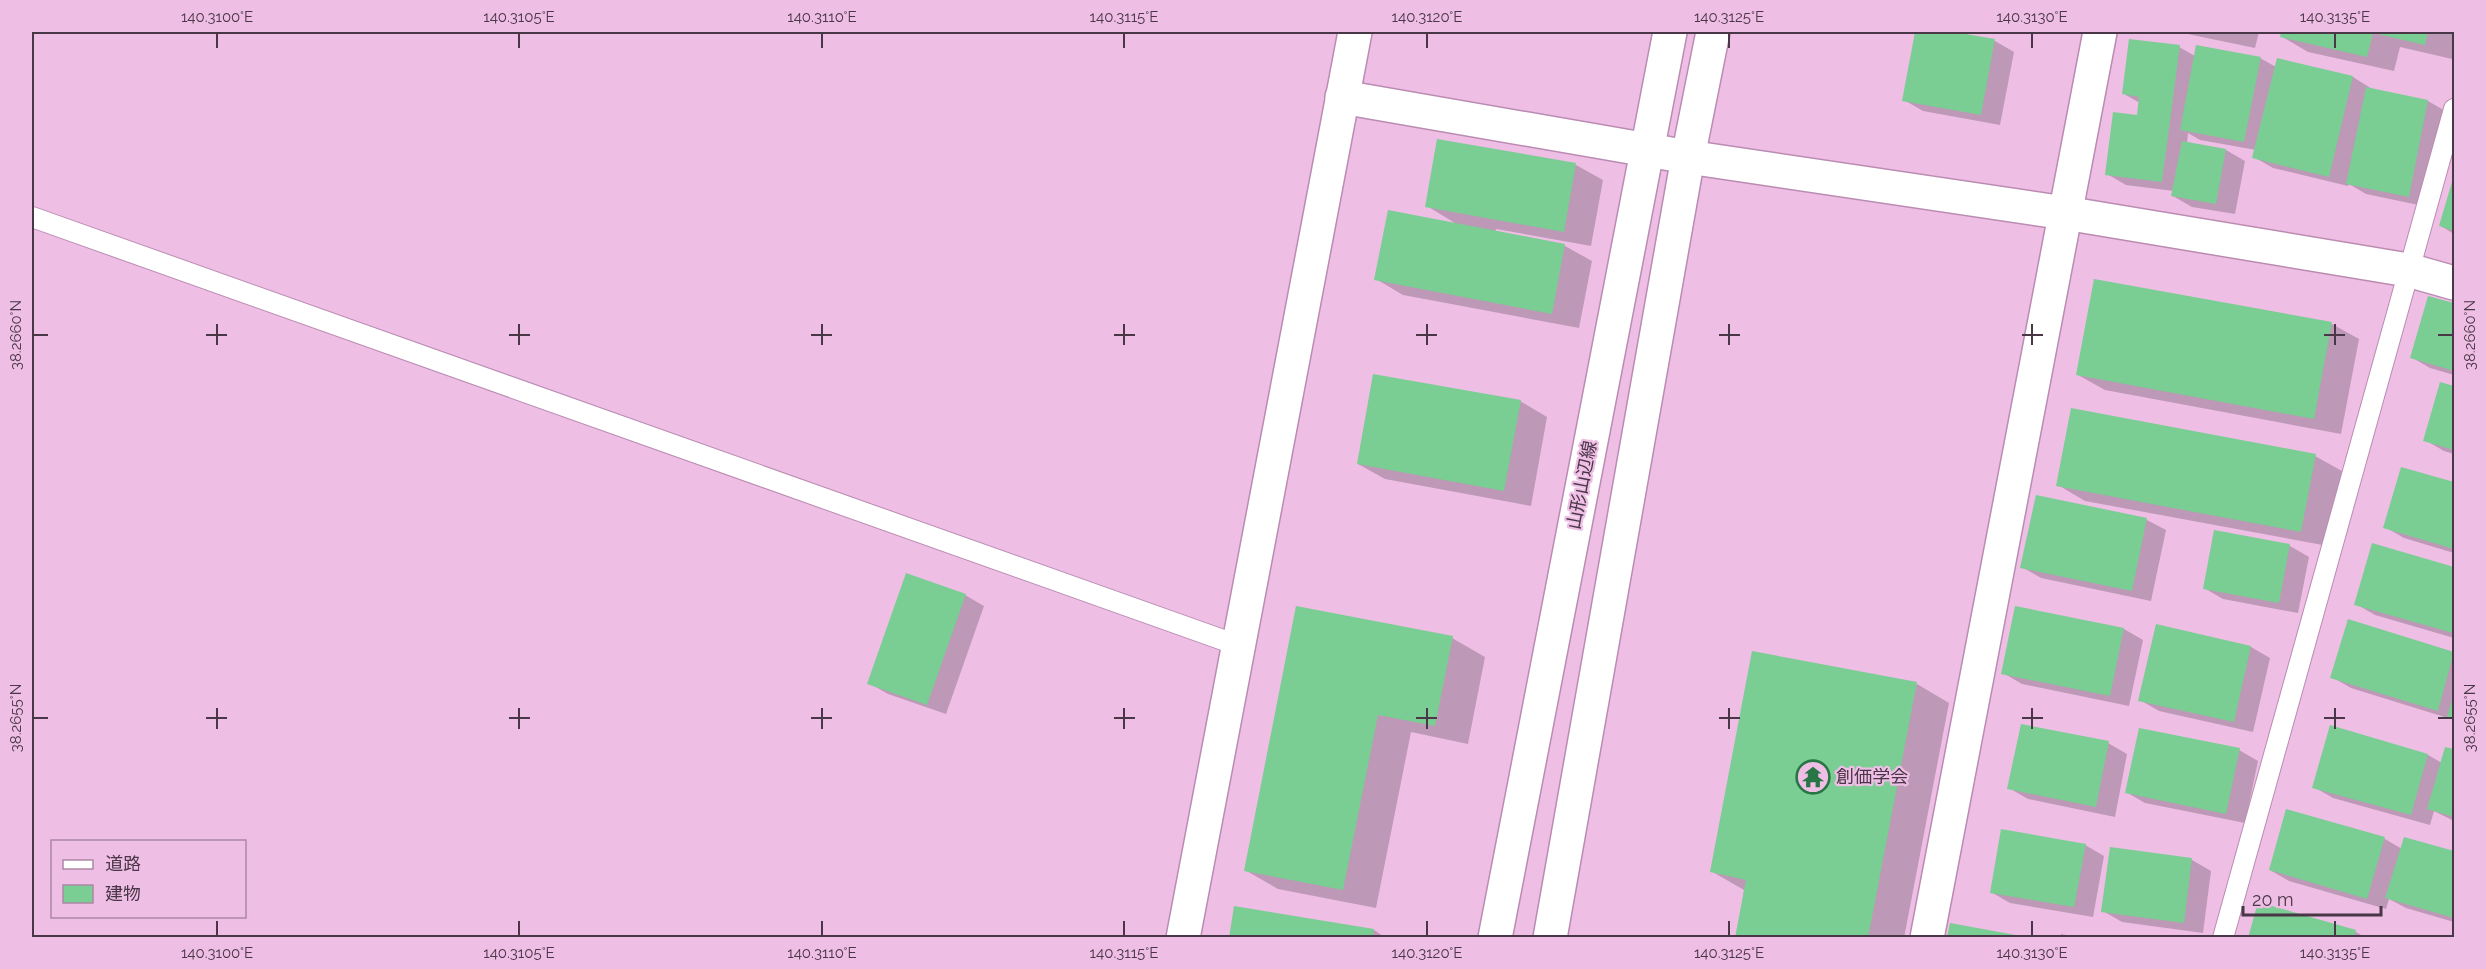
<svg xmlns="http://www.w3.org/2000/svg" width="2486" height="969" font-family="Raleway,'Noto Sans JP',sans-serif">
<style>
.shadow{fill:#0003}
.building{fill:#7acd93}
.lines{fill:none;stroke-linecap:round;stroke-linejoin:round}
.service-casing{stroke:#ba8cb2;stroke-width:22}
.minor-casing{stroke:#ba8cb2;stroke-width:36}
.primary-casing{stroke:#ba8cb2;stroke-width:36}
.service{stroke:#fff;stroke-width:20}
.minor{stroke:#fff;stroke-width:33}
.primary{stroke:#fff;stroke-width:33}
.ticks{fill:none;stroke:#493646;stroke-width:2}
.labels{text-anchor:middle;stroke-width:4.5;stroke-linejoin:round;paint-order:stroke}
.street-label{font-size:18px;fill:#493646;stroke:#eebee5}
.poi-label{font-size:18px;fill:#493646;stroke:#eebee5;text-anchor:start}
.neatline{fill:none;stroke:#493646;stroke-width:2}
.ticks-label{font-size:15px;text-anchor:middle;fill:#493646}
</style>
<rect width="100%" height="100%" fill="#eebee5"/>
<g class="shadow">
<path d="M1917 32H1946L1995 41 2014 52 2000 125 1923 111 1904 100Z"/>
<path d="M2178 32H2259L2255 48Z"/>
<path d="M2282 32H2454V49L2452 59 2400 47 2394 71 2308 52 2281 36Z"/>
<path d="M2179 47 2195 56 2260 58 2276 67 2278 59 2353 77 2372 89 2428 101 2447 112 2428 207 2366 194 2349 184 2348 186 2273 168 2254 157 2256 150 2200 140 2188 133 2187 144 2226 150 2245 161 2235 214 2192 207 2173 196 2174 191 2126 185 2107 174 2138 117 2140 103 2124 94Z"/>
<path d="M1438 141 1576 165 1603 180 1591 246 1496 229 1495 232 1565 246 1592 261 1579 328 1403 295 1376 279 1458 225 1427 206Z"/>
<path d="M2454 179V234L2441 226Z"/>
<path d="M2096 280 2332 324 2359 339 2341 434 2105 390 2078 375Z"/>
<path d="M2429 297 2454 305V375L2430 368 2411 357Z"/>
<path d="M2441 384 2454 388V454L2444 451 2425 440Z"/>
<path d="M1520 401 1547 417 1531 506 1385 479 1358 464Z"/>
<path d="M2315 456 2342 471 2328 546 2085 501 2058 485Z"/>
<path d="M2402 469 2454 484V553L2404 538 2385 527Z"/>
<path d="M2147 520 2166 530 2151 601 2041 578 2022 567Z"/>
<path d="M2215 531 2290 546 2309 557 2298 613 2223 599 2204 588Z"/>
<path d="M2373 545 2454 568V638L2375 615 2356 604Z"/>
<path d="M965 595 984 606 946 714 888 694 869 683Z"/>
<path d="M1297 607 1452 638 1485 657 1468 744 1411 732 1376 908 1278 889 1245 870Z"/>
<path d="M2349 621 2454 653V720L2351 688 2332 677Z"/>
<path d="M2124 629 2143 640 2129 706 2022 684 2003 673Z"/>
<path d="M2251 647 2270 658 2253 732 2159 711 2140 700Z"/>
<path d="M1917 684 1949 703 1904 938H1737L1744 890 1711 871Z"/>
<path d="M2331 727 2428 755 2442 763 2446 749 2454 751V821L2434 811 2430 825 2333 798 2314 787Z"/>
<path d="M2108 743 2127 754 2115 817 2028 799 2009 788Z"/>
<path d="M2239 750 2258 761 2245 823 2145 803 2126 792Z"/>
<path d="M2287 811 2385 839 2402 849 2405 839 2454 853V922L2406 908 2389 899 2386 909 2289 881 2270 870Z"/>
<path d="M2085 845 2104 856 2093 917 2010 903 1991 892Z"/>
<path d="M2111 849 2192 860 2211 871 2203 933 2122 922 2103 911Z"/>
<path d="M2259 904 2356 932 2366 938H2249Z"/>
<path d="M1374 930 1386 938H1231Z"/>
<path d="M2061 934 2083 938H2060Z"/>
</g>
<g class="building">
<path d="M1915 32H1954L1995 39 1981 115 1902 101Z"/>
<path d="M2281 32H2428L2425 45 2373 33 2367 57 2280 37Z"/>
<path d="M2129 39 2180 45 2162 182 2105 175 2113 112 2137 115 2139 97 2122 94Z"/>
<path d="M2196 45 2261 57 2244 142 2180 130Z"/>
<path d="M2277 58 2353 76 2329 177 2252 158Z"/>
<path d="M2366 87 2428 100 2409 197 2346 184Z"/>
<path d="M1437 139 1576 163 1564 232 1425 207Z"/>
<path d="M2182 141 2226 149 2216 204 2171 196Z"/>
<path d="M2454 175V231L2439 226Z"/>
<path d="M1388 210 1565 244 1552 314 1374 280Z"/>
<path d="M2094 279 2332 322 2314 419 2076 375Z"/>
<path d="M2428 296 2454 303V371L2410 358Z"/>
<path d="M1373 374 1521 400 1504 491 1357 464Z"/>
<path d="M2440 382 2454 386V450L2423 441Z"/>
<path d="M2071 408 2316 454 2301 532 2056 486Z"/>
<path d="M2401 467 2454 482V549L2383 528Z"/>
<path d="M2036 495 2147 518 2132 591 2020 568Z"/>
<path d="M2214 530 2290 544 2279 603 2203 589Z"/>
<path d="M2372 543 2454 567 2453 633 2354 605Z"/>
<path d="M906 573 966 594 927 705 867 684Z"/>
<path d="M1296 606 1453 636 1435 726 1378 715 1343 890 1244 871Z"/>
<path d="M2015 606 2124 628 2110 696 2001 674Z"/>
<path d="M2348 619 2454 652 2438 711 2330 678Z"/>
<path d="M2156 624 2251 646 2234 722 2138 701Z"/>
<path d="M1752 651 1917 682 1868 938H1735L1746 880 1710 872Z"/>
<path d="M2454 693V719L2447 717Z"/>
<path d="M2021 724 2109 741 2096 807 2007 789Z"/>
<path d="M2330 725 2428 754 2411 815 2312 788Z"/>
<path d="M2139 728 2240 748 2226 814 2125 793Z"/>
<path d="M2445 747 2454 749V817L2427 809Z"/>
<path d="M2286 809 2385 837 2367 899 2269 870Z"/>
<path d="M2001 829 2086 844 2074 907 1990 893Z"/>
<path d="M2404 837 2454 851V918L2385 898Z"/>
<path d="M2110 847 2192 858 2184 923 2101 912Z"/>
<path d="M2258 902 2356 930 2354 938H2248Z"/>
<path d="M1234 906 1374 929 1373 938H1229Z"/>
<path d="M1950 923 2021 936V938H1947Z"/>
</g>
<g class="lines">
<defs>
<g id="service">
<path d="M32 217 1240 646"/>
<path d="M2223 938 2454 109"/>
</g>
<g id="minor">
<path d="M1342 97 1688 157 2065 213 2408 270 2454 283"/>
<path d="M1183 938 1355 32"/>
<path d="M1927 938 2100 32"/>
</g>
<g id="primary">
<path d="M1495 938 1670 32"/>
<path d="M1550 938 1688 157 1713 32"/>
</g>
</defs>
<use href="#service" class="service-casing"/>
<use href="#minor" class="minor-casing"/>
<use href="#primary" class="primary-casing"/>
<use href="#service" class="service"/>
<use href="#minor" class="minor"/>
<use href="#primary" class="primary"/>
</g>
<path class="ticks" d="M217 33V48M519 33V48M822 33V48M1124 33V48M1427 33V48M1729 33V48M2032 33V48M2335 33V48M217 324V345M519 324V345M822 324V345M1124 324V345M1427 324V345M1729 324V345M2032 324V345M2335 324V345M33 335H48M206 335H227M509 335H530M811 335H832M1114 335H1135M1416 335H1437M1719 335H1740M2022 335H2043M2324 335H2345M2438 335H2453M217 708V729M519 708V729M822 708V729M1124 708V729M1427 708V729M1729 708V729M2032 708V729M2335 708V729M33 718H48M206 718H227M509 718H530M811 718H832M1114 718H1135M1416 718H1437M1719 718H1740M2022 718H2043M2324 718H2345M2438 718H2453M217 921V936M519 921V936M822 921V936M1124 921V936M1427 921V936M1729 921V936M2032 921V936M2335 921V936"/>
<defs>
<symbol id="temple-ring" viewBox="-11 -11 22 22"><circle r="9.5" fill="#eebee5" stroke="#287545" stroke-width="1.5"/><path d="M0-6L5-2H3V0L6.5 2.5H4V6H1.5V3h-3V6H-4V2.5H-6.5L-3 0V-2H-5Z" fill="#287545"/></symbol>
</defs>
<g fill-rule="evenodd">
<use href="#temple-ring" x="1794" y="758" width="38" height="38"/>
</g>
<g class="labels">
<g class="street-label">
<text transform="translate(1582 485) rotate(-79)" y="6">山形山辺線</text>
</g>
<g class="poi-label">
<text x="1836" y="783">創価学会</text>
</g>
</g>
<rect width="2486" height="969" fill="none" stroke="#eebee5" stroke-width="66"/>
<rect x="51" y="840" width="195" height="78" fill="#eebee5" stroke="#ac88a5" stroke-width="1.5"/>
<rect x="63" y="860" width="30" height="9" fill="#ffffff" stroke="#ac88a5" stroke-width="1.5"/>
<text x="105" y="870" font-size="18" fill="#493646">道路</text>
<rect x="63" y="885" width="30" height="18" fill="#7acd93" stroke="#ac88a5" stroke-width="1.5"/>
<text x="105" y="900" font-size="18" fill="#493646">建物</text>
<path d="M2243 906v9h138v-9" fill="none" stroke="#493646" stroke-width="3"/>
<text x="2252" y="906" font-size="18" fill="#493646" stroke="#eebee5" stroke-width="4.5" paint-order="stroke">20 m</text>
<rect x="33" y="33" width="2420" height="903" class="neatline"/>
<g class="ticks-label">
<text x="217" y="22">140.3100°E</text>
<text x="519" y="22">140.3105°E</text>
<text x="822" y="22">140.3110°E</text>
<text x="1124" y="22">140.3115°E</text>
<text x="1427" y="22">140.3120°E</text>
<text x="1729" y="22">140.3125°E</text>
<text x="2032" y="22">140.3130°E</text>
<text x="2335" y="22">140.3135°E</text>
<text transform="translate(16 335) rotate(-90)" y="5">38.2660°N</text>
<text transform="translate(2470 335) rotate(-90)" y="5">38.2660°N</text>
<text transform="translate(16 718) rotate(-90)" y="5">38.2655°N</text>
<text transform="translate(2470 718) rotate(-90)" y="5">38.2655°N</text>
<text x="217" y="958">140.3100°E</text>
<text x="519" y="958">140.3105°E</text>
<text x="822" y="958">140.3110°E</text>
<text x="1124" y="958">140.3115°E</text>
<text x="1427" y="958">140.3120°E</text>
<text x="1729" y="958">140.3125°E</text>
<text x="2032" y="958">140.3130°E</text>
<text x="2335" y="958">140.3135°E</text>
</g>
</svg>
